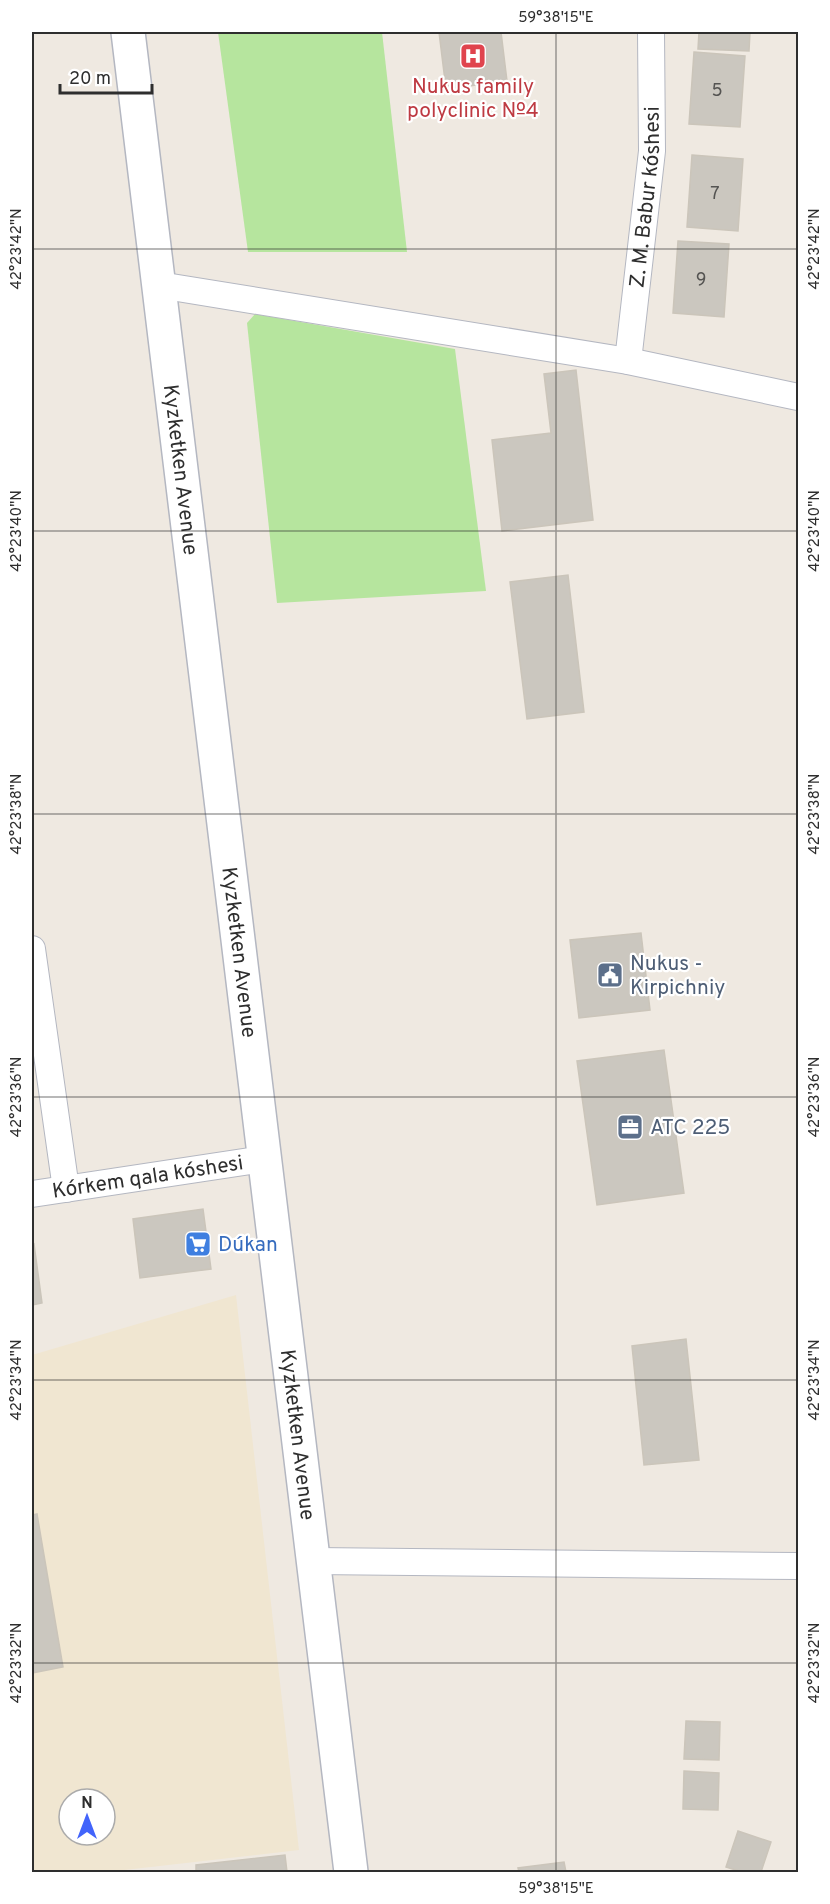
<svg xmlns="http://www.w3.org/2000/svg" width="830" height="1904" font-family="Overpass,sans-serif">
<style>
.education{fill:#f0e6d1;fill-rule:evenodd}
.grass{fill:#b6e59e}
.building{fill:#cbc7bf;stroke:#cbc5ba;stroke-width:1.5}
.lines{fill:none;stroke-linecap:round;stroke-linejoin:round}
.street-casing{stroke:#b4b7c1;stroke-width:28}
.secondary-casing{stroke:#b4b7c1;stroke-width:36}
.street{stroke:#fff;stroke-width:26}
.secondary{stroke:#fff;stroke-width:33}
.ticks{fill:none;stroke:#2e2e2e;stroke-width:1.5;stroke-opacity:0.45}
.labels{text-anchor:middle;stroke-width:4.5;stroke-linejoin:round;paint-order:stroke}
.number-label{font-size:18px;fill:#555452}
.health-label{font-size:21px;fill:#be3a42;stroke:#fff}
.street-label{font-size:21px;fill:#2e2e2e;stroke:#fff}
.service-label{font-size:21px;fill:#4e5e75;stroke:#fff;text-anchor:start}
.shop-label{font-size:21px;fill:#366cbe;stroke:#fff;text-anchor:start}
.neatline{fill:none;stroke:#2e2e2e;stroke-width:2}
.ticks-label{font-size:15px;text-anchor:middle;fill:#2e2e2e}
</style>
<rect width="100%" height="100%" fill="#efe9e1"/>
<path class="education" d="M236 1295 299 1850 107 1872H32V1355ZM69 1799H105V1835H69Z"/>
<g class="grass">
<path d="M218 32H382L407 252H248Z"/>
<path d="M255 314 455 349 486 591 277 603 247 323Z"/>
</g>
<g class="building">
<path d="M439 32H501L507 81 446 89Z"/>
<path d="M699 32H750L749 51 698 49Z"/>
<path d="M694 52 745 56 740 127 689 124Z"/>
<path d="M692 155 743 159 738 231 687 227Z"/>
<path d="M678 241 729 244 724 317 673 313Z"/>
<path d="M576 370 593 520 502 531 492 440 551 433 544 374Z"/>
<path d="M568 575 584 712 527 719 510 582Z"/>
<path d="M641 933 650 1010 579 1018 570 940Z"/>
<path d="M664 1050 684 1193 597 1205 577 1061Z"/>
<path d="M203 1209 211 1269 140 1278 133 1219Z"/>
<path d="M34 1244 42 1303 32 1305V1245Z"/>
<path d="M686 1339 699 1460 644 1465 632 1346Z"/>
<path d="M37 1514 63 1667 32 1673V1515Z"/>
<path d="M686 1721 720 1722 719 1760 684 1759Z"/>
<path d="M684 1771 719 1773 718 1810 683 1809Z"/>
<path d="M738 1831 771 1842 761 1872H742L726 1867Z"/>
<path d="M285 1855 287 1872H196V1865Z"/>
<path d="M564 1862 566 1872H519L518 1868Z"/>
</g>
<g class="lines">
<defs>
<g id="street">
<path d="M159 285 628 361 798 397"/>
<path id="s1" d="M628 361 652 151 651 32"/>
<path d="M32 949 66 1189"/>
<path id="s2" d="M32 1194 264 1159"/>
<path d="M313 1561 798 1566"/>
</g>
<g id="secondary">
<path id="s3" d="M128 32 351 1872"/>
</g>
</defs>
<use href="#street" class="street-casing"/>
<use href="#secondary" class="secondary-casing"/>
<use href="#street" class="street"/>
<use href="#secondary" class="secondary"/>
</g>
<path class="ticks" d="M556 32V1872M32 249H798M32 531H798M32 814H798M32 1097H798M32 1380H798M32 1663H798"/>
<defs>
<symbol id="hospital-square" viewBox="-11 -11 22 22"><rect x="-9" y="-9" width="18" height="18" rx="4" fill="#e0444e" stroke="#fff"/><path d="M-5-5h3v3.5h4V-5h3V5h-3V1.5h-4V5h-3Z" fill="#fff"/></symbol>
<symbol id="civic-square" viewBox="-11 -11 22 22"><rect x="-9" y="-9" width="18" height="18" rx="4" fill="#5c6f8a" stroke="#fff"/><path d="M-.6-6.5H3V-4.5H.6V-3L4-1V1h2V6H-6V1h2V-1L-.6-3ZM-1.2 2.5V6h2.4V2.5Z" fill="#fff"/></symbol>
<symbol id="office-square" viewBox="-11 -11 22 22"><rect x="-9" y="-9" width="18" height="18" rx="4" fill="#5c6f8a" stroke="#fff"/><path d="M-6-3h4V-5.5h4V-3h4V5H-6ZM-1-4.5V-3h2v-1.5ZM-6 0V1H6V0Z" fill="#fff"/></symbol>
<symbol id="supermarket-square" viewBox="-11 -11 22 22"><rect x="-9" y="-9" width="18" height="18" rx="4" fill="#3f7fe0" stroke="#fff"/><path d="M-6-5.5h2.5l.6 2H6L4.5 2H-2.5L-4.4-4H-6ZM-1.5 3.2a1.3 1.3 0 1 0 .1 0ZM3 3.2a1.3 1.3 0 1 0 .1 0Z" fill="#fff"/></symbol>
</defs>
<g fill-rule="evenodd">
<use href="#hospital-square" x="458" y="41" width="30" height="30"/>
<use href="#civic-square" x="595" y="960" width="30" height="30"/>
<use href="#office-square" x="615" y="1112" width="30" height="30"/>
<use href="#supermarket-square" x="183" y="1229" width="30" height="30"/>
</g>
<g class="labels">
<g class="number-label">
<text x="717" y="96">5</text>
<text x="715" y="199">7</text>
<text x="701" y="285">9</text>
</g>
<g class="health-label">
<text x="473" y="93">Nukus family<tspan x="473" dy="24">polyclinic №4</tspan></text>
</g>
<g class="street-label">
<text dy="7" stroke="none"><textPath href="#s1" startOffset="165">Z. M. Babur kóshesi</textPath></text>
<text dy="7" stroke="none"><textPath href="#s3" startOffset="441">Kyzketken Avenue</textPath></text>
<text dy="7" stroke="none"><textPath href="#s3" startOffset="927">Kyzketken Avenue</textPath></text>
<text dy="7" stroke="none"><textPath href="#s2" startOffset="117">Kórkem qala kóshesi</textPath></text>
<text dy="7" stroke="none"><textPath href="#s3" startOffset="1413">Kyzketken Avenue</textPath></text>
</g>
<g class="service-label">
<text x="630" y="970">Nukus -<tspan x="630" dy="24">Kirpichniy</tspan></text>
<text x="650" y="1134">АТС 225</text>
</g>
<g class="shop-label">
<text x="218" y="1251">Dúkan</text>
</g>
</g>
<rect width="830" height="1904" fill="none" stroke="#ffffff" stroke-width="66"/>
<g transform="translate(87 1817)"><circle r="28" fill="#ffffff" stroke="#ababab" stroke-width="1.5"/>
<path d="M0-4.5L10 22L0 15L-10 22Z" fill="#4264fb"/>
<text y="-9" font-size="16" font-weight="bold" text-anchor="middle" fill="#2e2e2e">N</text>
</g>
<path d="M60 84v9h92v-9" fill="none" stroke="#2e2e2e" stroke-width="3"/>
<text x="69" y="84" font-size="18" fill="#2e2e2e" stroke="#ffffff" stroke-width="4.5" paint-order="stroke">20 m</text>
<rect x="33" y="33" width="764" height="1838" class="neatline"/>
<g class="ticks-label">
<text x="556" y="22">59°38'15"E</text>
<text transform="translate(16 249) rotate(-90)" y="5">42°23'42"N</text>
<text transform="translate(814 249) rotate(-90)" y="5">42°23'42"N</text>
<text transform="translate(16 531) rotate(-90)" y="5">42°23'40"N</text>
<text transform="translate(814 531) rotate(-90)" y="5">42°23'40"N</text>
<text transform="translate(16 814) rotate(-90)" y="5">42°23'38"N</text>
<text transform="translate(814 814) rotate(-90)" y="5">42°23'38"N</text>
<text transform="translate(16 1097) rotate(-90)" y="5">42°23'36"N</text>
<text transform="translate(814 1097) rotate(-90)" y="5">42°23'36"N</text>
<text transform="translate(16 1380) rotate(-90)" y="5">42°23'34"N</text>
<text transform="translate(814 1380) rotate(-90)" y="5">42°23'34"N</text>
<text transform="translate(16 1663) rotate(-90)" y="5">42°23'32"N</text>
<text transform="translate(814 1663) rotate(-90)" y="5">42°23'32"N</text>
<text x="556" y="1893">59°38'15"E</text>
</g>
</svg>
